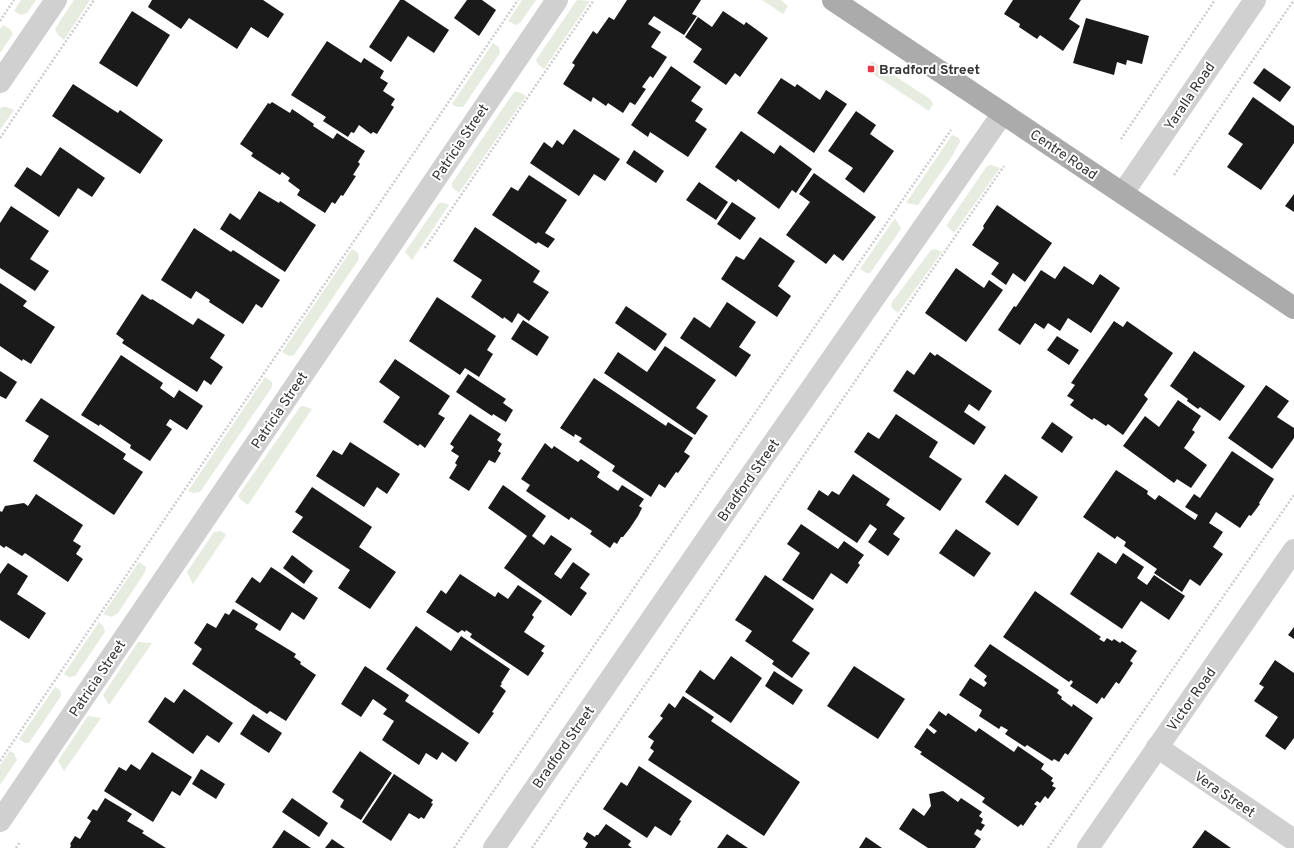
<svg xmlns="http://www.w3.org/2000/svg" width="1294" height="848" font-family="Overpass,sans-serif">
<style>
.green{fill:#e6ecdf}
.building{fill:#1a1a1a}
.lines{fill:none;stroke-linecap:round;stroke-linejoin:round}
.path{stroke:#cdcdcd;stroke-width:2.5;stroke-dasharray:2 2;stroke-linecap:butt}
.minor{stroke:#d0d0d0;stroke-width:22}
.major{stroke:#ababab;stroke-width:22}
.poi-dot{fill:#e63946;stroke:#fff;stroke-width:1.5}
.labels{text-anchor:middle;stroke-width:4;stroke-linejoin:round;paint-order:stroke}
.poi-label{font-size:14px;font-weight:bold;fill:#333;stroke:#fff;text-anchor:start}
.street-label{font-size:14px;fill:#333;stroke:#fff}
</style>
<rect width="100%" height="100%" fill="#fff"/>
<g class="green">
<path d="M21 0H36L27 13 21 15 14 11Z"/>
<path d="M74 0H90L64 40 58 35 55 29Z"/>
<path d="M522 0H536L520 23 515 25 508 21Z"/>
<path d="M577 0 590 1 544 69 538 64 536 60Z"/>
<path d="M762 0H781L788 6 783 14Z"/>
<path d="M3 25 10 29 13 34 0 53V29Z"/>
<path d="M493 43 499 47 500 53 463 107H457L452 104Z"/>
<path d="M872 61 930 99 933 104 929 111 867 70Z"/>
<path d="M514 92H519L526 96 459 193 452 187V183Z"/>
<path d="M2 107H7L14 110 0 130V109Z"/>
<path d="M952 135 959 138 960 142 951 158 918 205 906 203Z"/>
<path d="M991 165 1000 168 954 233 947 226 948 223 987 166Z"/>
<path d="M439 203H444L449 205 412 260 405 252Z"/>
<path d="M895 218 901 229 870 273H866L860 269Z"/>
<path d="M352 249 358 253 359 259 294 355 289 356 282 352Z"/>
<path d="M935 249 942 252 898 313 893 309 891 306 892 302 931 250Z"/>
<path d="M265 377 272 382V387L200 492 193 493 188 491Z"/>
<path d="M303 406 312 409 248 505 241 500 238 496 300 407Z"/>
<path d="M221 531 226 535 193 584 187 572 214 532Z"/>
<path d="M139 562 146 567 145 572 118 613 112 617 103 614Z"/>
<path d="M99 622 103 626 105 632 75 676 69 677 64 674Z"/>
<path d="M138 642 152 643 109 705 103 695Z"/>
<path d="M55 687 60 690 61 696 29 743H25L19 739Z"/>
<path d="M88 716 101 718 64 771 58 761Z"/>
<path d="M10 751 14 753 17 760 0 785V765Z"/>
</g>
<g class="building">
<path d="M152 0H263L284 14 268 38 251 27 237 49 189 18 181 29 148 7Z"/>
<path d="M400 0H404L449 30 434 53 408 36 391 62 369 47Z"/>
<path d="M467 0H482L496 10 479 36 454 18Z"/>
<path d="M627 0H701L692 14 697 16 684 35 654 16 648 24 661 32 651 47 667 57 653 78 650 76 642 87 646 89 635 105 630 102 623 113 608 103 606 106 593 97 591 102 563 84 575 65 572 63 593 31 597 34 609 17 614 20Z"/>
<path d="M1013 0H1081L1069 19 1080 26 1063 51 1040 35 1037 39 1019 27 1020 24 1004 14Z"/>
<path d="M132 11 170 35 137 87 99 63Z"/>
<path d="M723 11 744 25 746 22 768 38 740 77 735 73 726 85 693 62 702 49 685 37 698 17 712 27Z"/>
<path d="M1086 18 1149 36 1142 64 1127 60 1126 65 1117 62 1114 75 1073 63Z"/>
<path d="M327 41 361 63 364 58 384 71 380 78 388 83 383 91 395 99 391 105 394 107 377 134 373 132 371 134 359 125 354 133 351 132 348 137 323 121 326 117 291 95Z"/>
<path d="M671 66 701 87 691 101 703 109 695 121 707 129 688 157 650 132 648 137 631 125Z"/>
<path d="M1264 68 1291 87 1280 102 1253 83Z"/>
<path d="M781 78 795 87 797 84 820 100 826 90 847 104 814 153 757 113Z"/>
<path d="M73 84 118 113 120 110 163 140 140 174 52 116Z"/>
<path d="M1253 97 1294 126V143L1261 190 1227 167 1243 144 1228 134Z"/>
<path d="M272 102 290 113 292 109 314 124 313 126 333 139 337 133 365 151 358 162 360 164 353 175 356 176 343 196 341 195 335 204 332 202 325 213 297 195 300 190 288 181 290 178 282 172 280 175 251 156 253 153 240 144 268 103 270 104Z"/>
<path d="M856 111 876 125 870 134 894 151 864 193 845 179 853 168 828 151Z"/>
<path d="M574 129 620 159 605 181 594 174 579 196 530 163 544 142 552 148 557 140 563 145Z"/>
<path d="M741 131 774 154 780 145 812 169 796 193 792 190 779 209 738 179 736 182 715 167Z"/>
<path d="M60 147 105 178 92 197 78 188 59 217 14 186 27 167 41 176Z"/>
<path d="M634 150 664 171 656 183 626 163Z"/>
<path d="M814 173 876 217 843 261 834 254 826 264 786 235 810 202 799 194Z"/>
<path d="M529 175 567 200 545 233 555 239 548 248 538 242 536 244 492 215 511 187 518 191Z"/>
<path d="M699 182 728 202 716 220 686 200Z"/>
<path d="M259 191 279 203 280 201 316 225 285 272 220 229 230 213 240 220Z"/>
<path d="M1294 194V212L1285 206Z"/>
<path d="M732 202 756 218 740 240 717 224Z"/>
<path d="M997 205 1052 243 1025 282 1013 273 1006 285 991 274 999 263 972 245 984 228 983 226Z"/>
<path d="M11 206 49 231 30 259 49 271 35 291 0 268V223Z"/>
<path d="M475 227 540 271 533 282 549 292 529 321 518 313 512 323 504 317 503 319 471 297 482 280 453 261Z"/>
<path d="M194 228 231 252 233 250 280 280 262 308 256 304 243 324 209 302 210 300 196 291 191 299 161 280Z"/>
<path d="M760 237 795 261 778 286 791 296 777 317 721 279 736 256 744 260Z"/>
<path d="M1064 266 1093 285 1100 274 1120 288 1091 333 1068 318 1060 331 1048 323 1044 329 1035 323 1020 345 998 330 1014 306 1016 307 1041 270 1055 279Z"/>
<path d="M956 268 984 288 989 280 1003 290 966 342 925 313Z"/>
<path d="M0 283 27 301 23 306 55 327 31 364 23 359 22 361 0 346Z"/>
<path d="M142 294 151 300 152 299 193 325 198 318 225 335 210 358 223 367 211 385 204 380 197 392 122 343 124 340 116 334Z"/>
<path d="M437 297 496 336 487 350 493 354 479 377 465 368 460 375 409 341Z"/>
<path d="M727 302 756 322 739 347 751 355 736 377 680 338 694 317 710 328Z"/>
<path d="M626 306 667 334 655 351 615 323Z"/>
<path d="M523 320 549 337 537 356 511 339Z"/>
<path d="M1114 321 1123 327 1127 321 1173 353 1144 395 1148 399 1123 435 1108 424 1106 426 1094 418 1092 420 1070 405 1074 400 1067 396 1075 385 1071 383Z"/>
<path d="M1057 336 1079 350 1069 365 1047 350Z"/>
<path d="M665 346 716 380 696 408 708 416 695 435 604 373 618 352 647 372Z"/>
<path d="M1194 351 1245 386 1220 421 1200 407 1198 409 1187 401 1188 399 1170 386Z"/>
<path d="M930 352 935 356 937 354 992 391 979 411 969 404 964 412 986 427 974 445 893 391 907 370 914 375Z"/>
<path d="M121 355 163 383 160 388 174 398 179 390 203 406 187 430 170 419 166 425 172 429 150 461 130 448 131 445 100 424 99 426 81 415Z"/>
<path d="M395 359 450 396 438 414 445 418 425 448 420 444 418 446 383 422 400 397 379 382Z"/>
<path d="M0 371 17 382 6 399 0 396Z"/>
<path d="M468 374 506 399 503 403 513 410 506 422 493 414 492 416 456 392Z"/>
<path d="M594 378 666 426 668 422 693 438 684 452 690 456 678 473 676 472 665 488 659 484 651 497 612 471 615 466 579 442 582 438 575 434 574 437 560 428Z"/>
<path d="M1266 385 1289 401 1277 417 1294 428V438L1272 469 1228 438Z"/>
<path d="M41 398 126 454 123 459 143 472 114 515 33 461 49 436 25 421Z"/>
<path d="M1178 400 1201 416 1192 430 1195 432 1184 448 1207 465 1191 488 1177 479 1174 483 1123 446 1145 416 1159 427Z"/>
<path d="M470 414 501 434 497 440 502 444 498 451 501 453 495 463 489 460 469 491 449 478 457 465 455 463 459 456 451 451 454 447 450 444Z"/>
<path d="M896 414 938 442 929 457 962 479 940 511 854 452 868 432 879 439Z"/>
<path d="M1052 422 1073 437 1062 453 1041 438Z"/>
<path d="M350 442 400 474 387 494 377 487 364 507 316 476 333 450 342 455Z"/>
<path d="M545 443 552 449 554 446 578 462 581 459 600 472 597 477 618 491 622 485 644 499 639 506 642 508 638 516 630 528 623 537H621L617 544 614 542 610 548 590 534 592 531 571 517 569 520 526 491 530 485 521 479Z"/>
<path d="M1232 451 1274 479 1259 503 1260 504 1251 516 1249 515 1240 528 1216 512 1209 523 1223 532 1213 547 1223 554 1200 586 1190 579 1182 592 1154 573 1157 569 1124 546 1126 542 1117 536 1115 539 1083 517 1116 470 1148 491 1147 494 1155 500 1159 495 1195 520 1198 515 1185 507 1194 494 1200 498Z"/>
<path d="M853 474 890 499 886 505 905 518 893 534 900 539 888 556 868 542 877 529 870 524 857 543 807 509 819 490 828 496 832 491 839 495Z"/>
<path d="M1005 474 1038 497 1018 526 985 502Z"/>
<path d="M503 485 546 516 532 536 544 545 551 535 572 549 554 574 561 579 573 562 590 574 580 588 587 593 571 616 504 568 527 536 488 508Z"/>
<path d="M312 487 372 527 359 547 396 572 370 609 338 588 350 570 292 532 303 517 295 512Z"/>
<path d="M36 494 83 525 73 541 81 546 76 554 83 559 68 582 25 553 22 556 6 546 4 548 0 545V511L2 512 5 506 24 503 28 506Z"/>
<path d="M801 524 838 549 844 541 864 555 858 563 860 565 847 584 831 573 813 600 782 580 800 553 787 544Z"/>
<path d="M956 529 991 553 974 577 939 553Z"/>
<path d="M1098 552 1116 564 1123 553 1144 567 1137 578 1147 585 1154 575 1185 596 1169 620 1141 601 1122 629 1070 594Z"/>
<path d="M292 555 313 571 304 584 283 568Z"/>
<path d="M8 563 28 576 17 594 46 613 29 639 0 620V574Z"/>
<path d="M271 567 318 598 304 620 292 612 280 631 235 602 252 577 260 583Z"/>
<path d="M460 574 495 597 498 592 508 599 518 585 542 601 532 615 534 617 524 632 545 646 541 651 544 653 528 676 470 637 472 634 466 630 465 632 462 630 458 633 426 612 441 590 446 594Z"/>
<path d="M765 575 814 609 792 641 810 653 792 678 772 664 774 661 745 641 752 631 735 620Z"/>
<path d="M1035 591 1101 637 1099 639 1104 642 1107 638 1112 641 1114 639 1120 643 1122 641 1137 651 1130 661 1133 663 1119 684 1116 682 1104 699 1102 697 1097 704 1070 686 1073 682 1071 680 1069 682 1003 637Z"/>
<path d="M233 609 258 624 255 629 296 654 294 657 301 662 300 664 316 675 286 721 270 711 267 714 192 664 202 649 194 643 207 623 216 628 225 613 229 615Z"/>
<path d="M416 626 451 651 461 636 510 669 501 683 502 684 500 686 506 691 492 712 494 713 479 734 386 669Z"/>
<path d="M1294 627V639L1288 635Z"/>
<path d="M990 644 1059 690 1057 693 1062 697 1061 699 1072 707 1073 704 1093 718 1068 755 1065 753 1059 762 1054 759 1052 761 1027 745 1025 747 1005 734 1008 730 1001 726 999 729 979 716 982 710 959 695 970 678 984 687 987 683 984 680 987 676 974 666Z"/>
<path d="M731 656 762 678 731 723 685 692 700 670 714 680Z"/>
<path d="M1275 660 1294 673V738L1285 750 1265 736 1278 717 1254 701 1264 687 1259 684Z"/>
<path d="M365 666 409 695 405 701 469 743 456 762 442 752 437 760 426 753 419 765 382 740 394 721 383 714 387 709 373 699 361 717 341 704Z"/>
<path d="M854 666 905 699 878 739 827 706Z"/>
<path d="M774 671 803 690 793 705 765 686Z"/>
<path d="M184 689 233 723 219 743 207 735 193 754 148 722 165 697 174 703Z"/>
<path d="M683 696 714 717 711 721 800 782 764 836 648 760 654 751 650 748 654 741 648 737 663 718 660 716 669 703 675 708Z"/>
<path d="M939 711 946 716 948 713 976 732 979 728 1014 752 1018 746 1044 764 1041 769 1053 778 1051 781 1054 783 1052 786 1056 788 1048 799 1045 796 1040 803 1037 801 1034 804 1037 806 1023 826 1021 824 1018 827 982 802 985 798 920 754 922 752 914 747 927 728 934 734 937 731 929 725Z"/>
<path d="M253 714 282 733 269 753 240 734Z"/>
<path d="M360 751 392 773 361 820 340 807 344 800 332 792Z"/>
<path d="M152 752 192 777 180 796 172 791 153 822 104 791 119 767 126 771 131 764 140 770Z"/>
<path d="M639 766 692 801 679 820 681 821 671 836 655 826 647 838 603 809 621 782 627 786Z"/>
<path d="M201 769 225 784 216 799 192 784Z"/>
<path d="M394 774 433 800 431 803 433 804 424 819 421 817 419 819 409 813 391 841 362 822Z"/>
<path d="M943 791 958 802 961 798 982 812 979 816 983 819 981 823 985 825 981 831 977 829 974 834 981 839 975 848H928L899 829 913 808 924 816 931 806 929 794Z"/>
<path d="M105 798 132 814 127 821 144 831 142 833 166 848H70L71 845 70 844 75 836 80 839 91 821 87 818 93 809 97 811Z"/>
<path d="M292 798 328 823 319 837 282 812Z"/>
<path d="M606 824 631 841 628 845 632 848H585L588 843 583 839 587 832 595 837 596 835H598Z"/>
<path d="M284 830 311 848H272Z"/>
<path d="M1205 830 1231 848H1192Z"/>
<path d="M727 834 748 848H717Z"/>
<path d="M866 837 882 848H859Z"/>
<path d="M332 839 345 848H325Z"/>
</g>
<g class="lines">
<g class="path">
<path d="M0 21 14 0"/>
<path d="M0 138 94 0"/>
<path d="M1121 139 1215 0"/>
<path d="M1174 175 1294 0"/>
<path d="M425 248 594 0"/>
<path d="M0 761 518 0"/>
<path d="M16 848 20 842"/>
<path d="M454 848 951 130"/>
<path d="M532 848 1004 166"/>
<path d="M1048 848 1294 495"/>
</g>
<g class="minor">
<path d="M0 82 56 0"/>
<path d="M1123 193 1255 0"/>
<path d="M1157 747 1294 840"/>
<path d="M0 821 557 0"/>
<path d="M494 848 728 508 1003 113"/>
<path d="M1088 848 1294 550"/>
</g>
<path class="major" d="M833 0 1294 308"/>
</g>
<rect class="poi-dot" x="867" y="65" width="8" height="8" rx="2"/>
<g class="labels">
<g class="poi-label">
<text x="879" y="74">Bradford Street</text>
</g>
<g class="street-label">
<text transform="translate(1189 96) rotate(-56)" y="5">Yaralla Road</text>
<text transform="translate(460 142) rotate(-56)" y="5">Patricia Street</text>
<text transform="translate(1064 154) rotate(34)" y="5">Centre Road</text>
<text transform="translate(279 410) rotate(-56)" y="5">Patricia Street</text>
<text transform="translate(748 480) rotate(-55)" y="5">Bradford Street</text>
<text transform="translate(97 678) rotate(-56)" y="5">Patricia Street</text>
<text transform="translate(1191 699) rotate(-55)" y="5">Victor Road</text>
<text transform="translate(563 747) rotate(-55)" y="5">Bradford Street</text>
<text transform="translate(1225 794) rotate(34)" y="5">Vera Street</text>
</g>
</g>
</svg>
